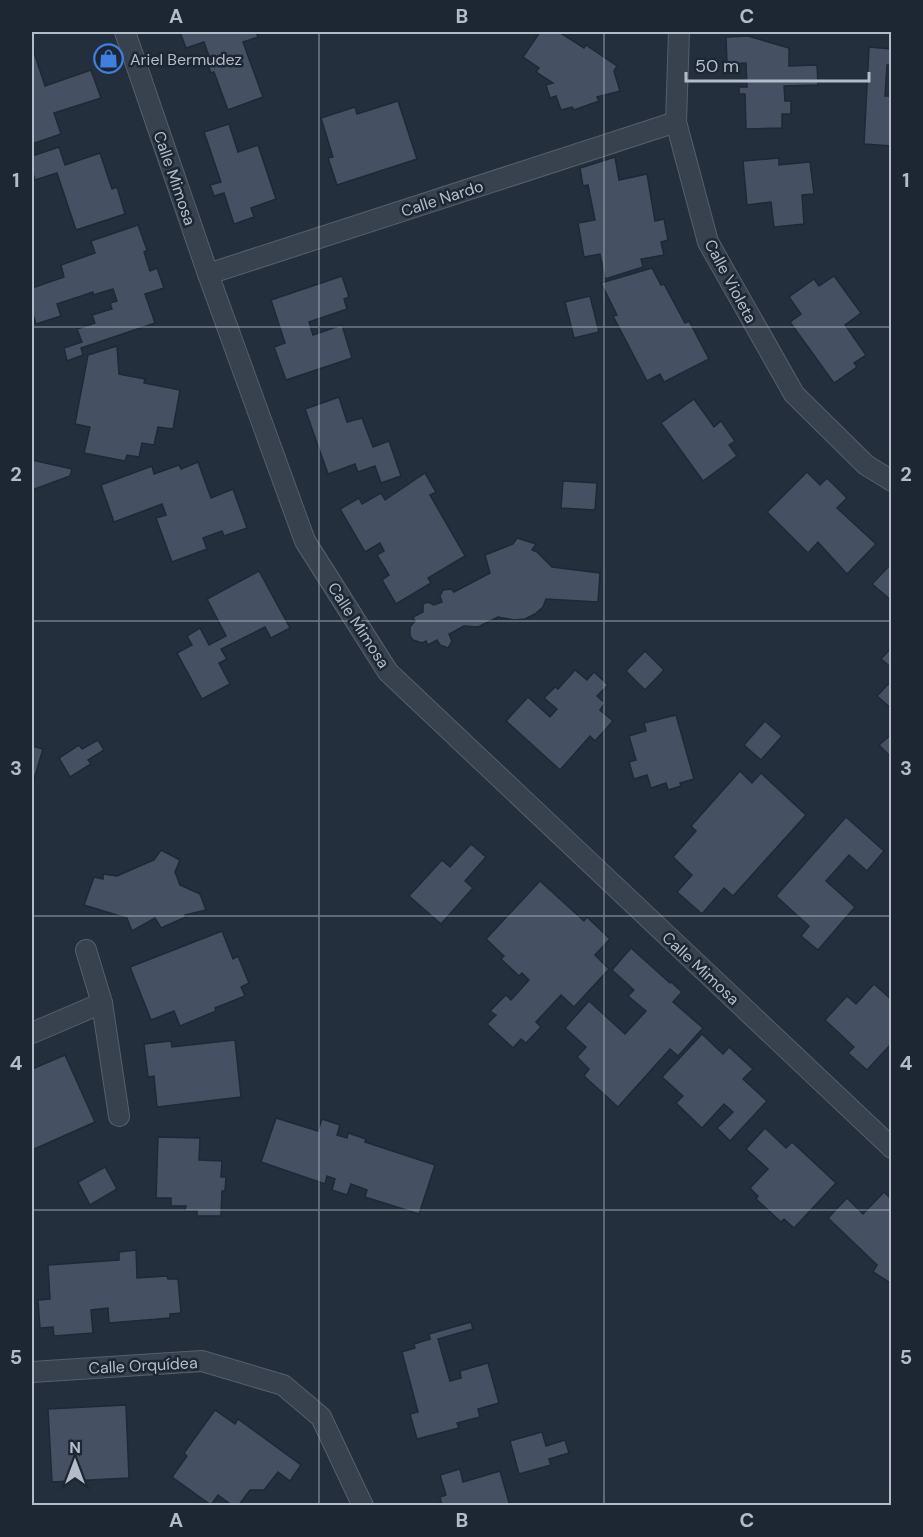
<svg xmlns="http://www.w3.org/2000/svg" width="923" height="1537" font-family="'DM Sans',sans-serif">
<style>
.building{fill:#455162;stroke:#1f2835;stroke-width:1.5}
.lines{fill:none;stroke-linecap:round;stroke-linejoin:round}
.street-casing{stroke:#565f6c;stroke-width:22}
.street{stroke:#38414e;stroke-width:20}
.grid{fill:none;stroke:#b4bcc9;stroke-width:1.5;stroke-opacity:0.55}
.labels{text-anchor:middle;stroke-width:5;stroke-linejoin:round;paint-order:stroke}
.poi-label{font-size:16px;fill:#b4bcc9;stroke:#1d2633;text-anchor:start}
.street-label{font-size:16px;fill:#b4bcc9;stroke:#1d2633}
.neatline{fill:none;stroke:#b4bcc9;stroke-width:2}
.grid-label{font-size:20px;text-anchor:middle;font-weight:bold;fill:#b4bcc9}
</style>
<rect width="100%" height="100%" fill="#242f3e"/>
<g class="building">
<path d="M180 32H256L258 37 243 42 263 97 228 110 214 72 211 73 207 63 211 62 204 42 186 48Z"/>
<path d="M540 32H559L584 48 586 45 617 66 614 71 620 91 597 97 599 101 574 110 572 107 561 110 556 96 550 98 546 85 553 83 536 72 539 68 523 57Z"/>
<path d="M748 36 789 48V66L817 65 818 85 784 86 785 101H791V114H782V128L746 129 745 94H739V87H747L746 63 727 64 726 37Z"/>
<path d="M32 46 45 86 91 70 101 98 54 113 61 134 32 144Z"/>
<path d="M869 47 892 49V65H887L885 96H892V146L864 144Z"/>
<path d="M398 101 417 159 337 185 328 158 333 157 321 118 355 107 357 114Z"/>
<path d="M229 124 238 152 258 145 276 199 251 208 254 217 234 224 224 193 214 196 210 185 221 182 204 132Z"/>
<path d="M59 147 65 165 100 153 112 189 117 187 125 214 76 230 57 173 35 180 32 170V156Z"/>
<path d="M615 157 619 180 647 174 655 221 664 219 668 240 661 242 664 255 641 259 643 267 605 279 600 254 584 257 578 223 595 220 588 185 583 186 580 168Z"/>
<path d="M779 158V165L810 162 814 194 802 195 804 224 774 227 771 202 747 205 743 161Z"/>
<path d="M138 225 147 250 144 252 150 271 157 268 164 288 145 294 155 323 81 348 83 355 67 361 64 348 82 342 77 329 95 323 92 315 112 309 110 303 117 301 113 289 93 295V292L57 304 61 316 36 324 32 311V288L64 277 61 265 95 253 91 241Z"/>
<path d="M652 268 661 285 664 284 685 323 689 321 709 359 664 382 660 374 647 381 613 316 617 315 601 283Z"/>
<path d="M342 276 349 297 344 299 347 309 309 322 313 335 342 325 352 358 286 380 274 347 285 343 271 300Z"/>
<path d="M834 276 861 313 845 325 866 355 854 363 857 367 834 383 790 322 801 314 789 297 814 279 819 286Z"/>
<path d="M590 296 599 332 574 338 565 302Z"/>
<path d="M117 346 119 374 145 379 144 383 180 390 173 429 158 427 154 445 142 443 139 457 127 455 125 461 84 453 90 427 75 424 88 355Z"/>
<path d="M339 397 347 422 362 418 373 447 389 441 401 476 381 483 375 466 358 472 355 464 328 474 305 409Z"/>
<path d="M694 399 714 427 721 421 735 441 729 445 737 456 703 481 661 423Z"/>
<path d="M32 460 72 469 70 476 32 490Z"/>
<path d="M198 462 211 498 233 489 247 528 224 536 222 531 203 538 207 549 172 562 156 518 166 515 162 504 114 522 101 485 152 466 154 474 179 465 181 469Z"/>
<path d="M807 472 820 485 827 478 847 498 837 508 876 544 847 574 818 542 808 553 767 512Z"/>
<path d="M425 473 436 492 430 495 465 556 428 578 431 583 396 604 382 580 389 575 377 555 384 551 380 543 365 552 340 509 359 498 362 504 381 493 385 500Z"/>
<path d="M563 481 597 483 595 510 561 508Z"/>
<path d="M517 538 536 544 532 550 537 552 552 567 600 573 598 602 546 599 543 607 535 614 525 619 514 620 498 617 478 627 464 626 449 634 452 641 448 648 440 645 437 640 428 645 426 641 422 643 413 640 410 636V627L415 621 413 617 423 612V604L428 602 434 605 442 602 440 596 443 590 451 589 454 592 490 573 485 555 513 544Z"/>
<path d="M892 563V601L872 584Z"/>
<path d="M259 571 290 628 271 638 265 627 221 649 227 659 219 663 230 684 202 699 177 653 192 645 187 636 200 628 209 645 226 636 207 599Z"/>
<path d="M892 647V668L881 659Z"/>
<path d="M645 651 664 670 645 690 626 671Z"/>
<path d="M575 670 587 680 594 672 608 685 597 696 605 703 600 710 613 721 595 741 590 736 560 770 506 721 528 697 550 717 557 709 544 698 555 687 558 689Z"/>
<path d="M892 680V709L877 696Z"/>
<path d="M676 715 694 779 680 783 681 786 668 790 666 783 651 788 647 775 634 779 629 762 636 760 629 736 646 731 644 723Z"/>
<path d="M765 721 782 736 761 760 744 745Z"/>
<path d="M892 734V758L879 745Z"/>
<path d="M98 740 104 750 88 760 91 764 70 777 59 758 79 745 82 749Z"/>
<path d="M32 746 43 749 32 786Z"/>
<path d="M740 771 752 783 761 773 806 815 733 896 724 888 702 914 677 892 692 875 673 857 696 831 691 826Z"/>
<path d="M846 817 884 851 867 871 849 855 826 881 855 907 818 950 801 936 809 926 776 896Z"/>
<path d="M471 844 486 857 465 881 473 888 441 924 409 896 442 860 450 867Z"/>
<path d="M161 850 180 860 175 872 180 885 200 894 206 910 185 915 186 917 161 928 155 918 132 931 127 918 84 905 94 877 103 879V874L117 876 154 860Z"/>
<path d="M540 881 584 921 587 917 610 939 595 955 609 969 574 1007 561 995 536 1022 541 1027 526 1043 521 1039 513 1048 487 1024 496 1015 490 1011 506 995 511 1000 529 980 522 973 519 976 501 959 504 956 486 939Z"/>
<path d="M222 931 233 959 238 956 249 983 241 987 245 996 215 1008 216 1011 180 1026 174 1011 151 1020 130 967Z"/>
<path d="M631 948 670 983 671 982 682 992 673 1002 703 1028 678 1056 670 1049 618 1107 584 1076 589 1069 577 1057 586 1047 565 1028 589 1001 625 1034 646 1011 628 996 634 990 612 970Z"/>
<path d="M874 984 892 1000V1043L867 1070 848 1053 854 1047 825 1020 847 996 856 1004Z"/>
<path d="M702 1034 723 1054 729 1047 753 1069 743 1079 767 1101 730 1141 717 1128 733 1112 724 1104 702 1128 676 1103 683 1096 662 1077Z"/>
<path d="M235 1040 241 1097 157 1107 154 1076 148 1077 144 1044 171 1041 172 1047Z"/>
<path d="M65 1055 95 1122 32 1150V1069Z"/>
<path d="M276 1118 318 1131 322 1119 340 1125 337 1135 347 1138 348 1133 366 1139 365 1142 435 1165 419 1214 365 1197 367 1190 351 1184 347 1195 332 1190 335 1179 327 1176 325 1184 261 1162Z"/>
<path d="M765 1128 786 1148 792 1142 836 1183 794 1228 784 1219 781 1222 756 1199 758 1196 750 1188 768 1169 746 1149Z"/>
<path d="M158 1137 200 1138 199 1160 222 1161 221 1177H226L225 1191H222L221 1216H197V1211H185L186 1206H171V1198H156Z"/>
<path d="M105 1167 117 1189 90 1205 78 1182Z"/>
<path d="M884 1192 892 1200V1284L873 1272 877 1265 828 1218 847 1198 863 1214Z"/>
<path d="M136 1250 137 1278 167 1276 168 1279H178L181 1313 170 1314V1318L109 1323 108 1308 91 1310 93 1333 54 1336 53 1327 40 1328 38 1300 50 1299 48 1265 119 1260V1252Z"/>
<path d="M471 1322 473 1329 438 1339 450 1381 461 1378 460 1371 488 1363 499 1403 478 1409 480 1417 457 1423 459 1428 417 1439 410 1414 418 1412 402 1352 415 1348 414 1344 430 1339 429 1334Z"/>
<path d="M126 1405 129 1478 52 1482 48 1409Z"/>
<path d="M215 1410 235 1424 238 1419 301 1465 290 1481 278 1472 264 1490H250L238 1506H233L218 1495 211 1505 172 1477 187 1456 184 1453Z"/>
<path d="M542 1432 546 1446 565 1440 569 1453 549 1459 551 1465 519 1474 510 1441Z"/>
<path d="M460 1469 463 1482 500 1471 510 1506H442L440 1497 446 1495 440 1475Z"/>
</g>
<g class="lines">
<defs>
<g id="street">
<path d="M125 32 208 274 305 541 388 672 892 1148"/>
<path d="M679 32 676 122 708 242 794 394 866 465 892 481"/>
<path d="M208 274 676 122"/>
<path d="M86 950 102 1003 119 1116"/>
<path d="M32 1033 102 1003"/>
<path d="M32 1372 202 1361 283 1385 321 1417 363 1506"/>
</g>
</defs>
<use href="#street" class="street-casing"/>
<use href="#street" class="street"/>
</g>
<path class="grid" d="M319 32V1506M604 32V1506M32 327H892M32 621H892M32 916H892M32 1210H892"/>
<defs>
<symbol id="shop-ring" viewBox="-11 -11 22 22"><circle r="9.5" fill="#1d2633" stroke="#3f7fe0" stroke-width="1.5"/><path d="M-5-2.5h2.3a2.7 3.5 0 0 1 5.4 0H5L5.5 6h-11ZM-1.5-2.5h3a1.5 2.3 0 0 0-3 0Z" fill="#3f7fe0"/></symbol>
</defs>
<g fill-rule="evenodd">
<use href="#shop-ring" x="92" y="42" width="33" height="33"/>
</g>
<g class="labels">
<g class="poi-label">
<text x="130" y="65">Ariel Bermudez</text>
</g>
<g class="street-label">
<text transform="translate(175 178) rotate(71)" y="6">Calle Mimosa</text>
<text transform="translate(442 198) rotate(-18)" y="6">Calle Nardo</text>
<text transform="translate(731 281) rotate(62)" y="6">Calle Violeta</text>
<text transform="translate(359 625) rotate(57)" y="6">Calle Mimosa</text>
<text transform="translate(701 968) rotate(43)" y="6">Calle Mimosa</text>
<text transform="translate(143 1365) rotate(-3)" y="6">Calle Orquídea</text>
</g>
</g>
<rect width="923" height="1537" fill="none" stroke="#1d2633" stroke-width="66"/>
<g transform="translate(75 1462)" stroke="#1d2633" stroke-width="4.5" paint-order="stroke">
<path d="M0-4.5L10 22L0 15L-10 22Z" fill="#b4bcc9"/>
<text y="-9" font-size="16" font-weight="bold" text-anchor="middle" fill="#b4bcc9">N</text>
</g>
<path d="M686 72v9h183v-9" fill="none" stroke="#b4bcc9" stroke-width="3"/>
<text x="695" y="72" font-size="18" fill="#b4bcc9" stroke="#1d2633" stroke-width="4.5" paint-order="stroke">50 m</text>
<rect x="33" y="33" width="857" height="1471" class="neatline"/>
<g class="grid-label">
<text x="176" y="23">A</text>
<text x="462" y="23">B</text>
<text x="747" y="23">C</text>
<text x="16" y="187">1</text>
<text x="906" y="187">1</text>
<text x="16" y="481">2</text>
<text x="906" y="481">2</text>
<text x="16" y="775">3</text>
<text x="906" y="775">3</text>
<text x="16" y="1070">4</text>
<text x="906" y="1070">4</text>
<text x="16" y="1364">5</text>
<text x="906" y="1364">5</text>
<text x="176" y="1527">A</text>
<text x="462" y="1527">B</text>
<text x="747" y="1527">C</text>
</g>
</svg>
